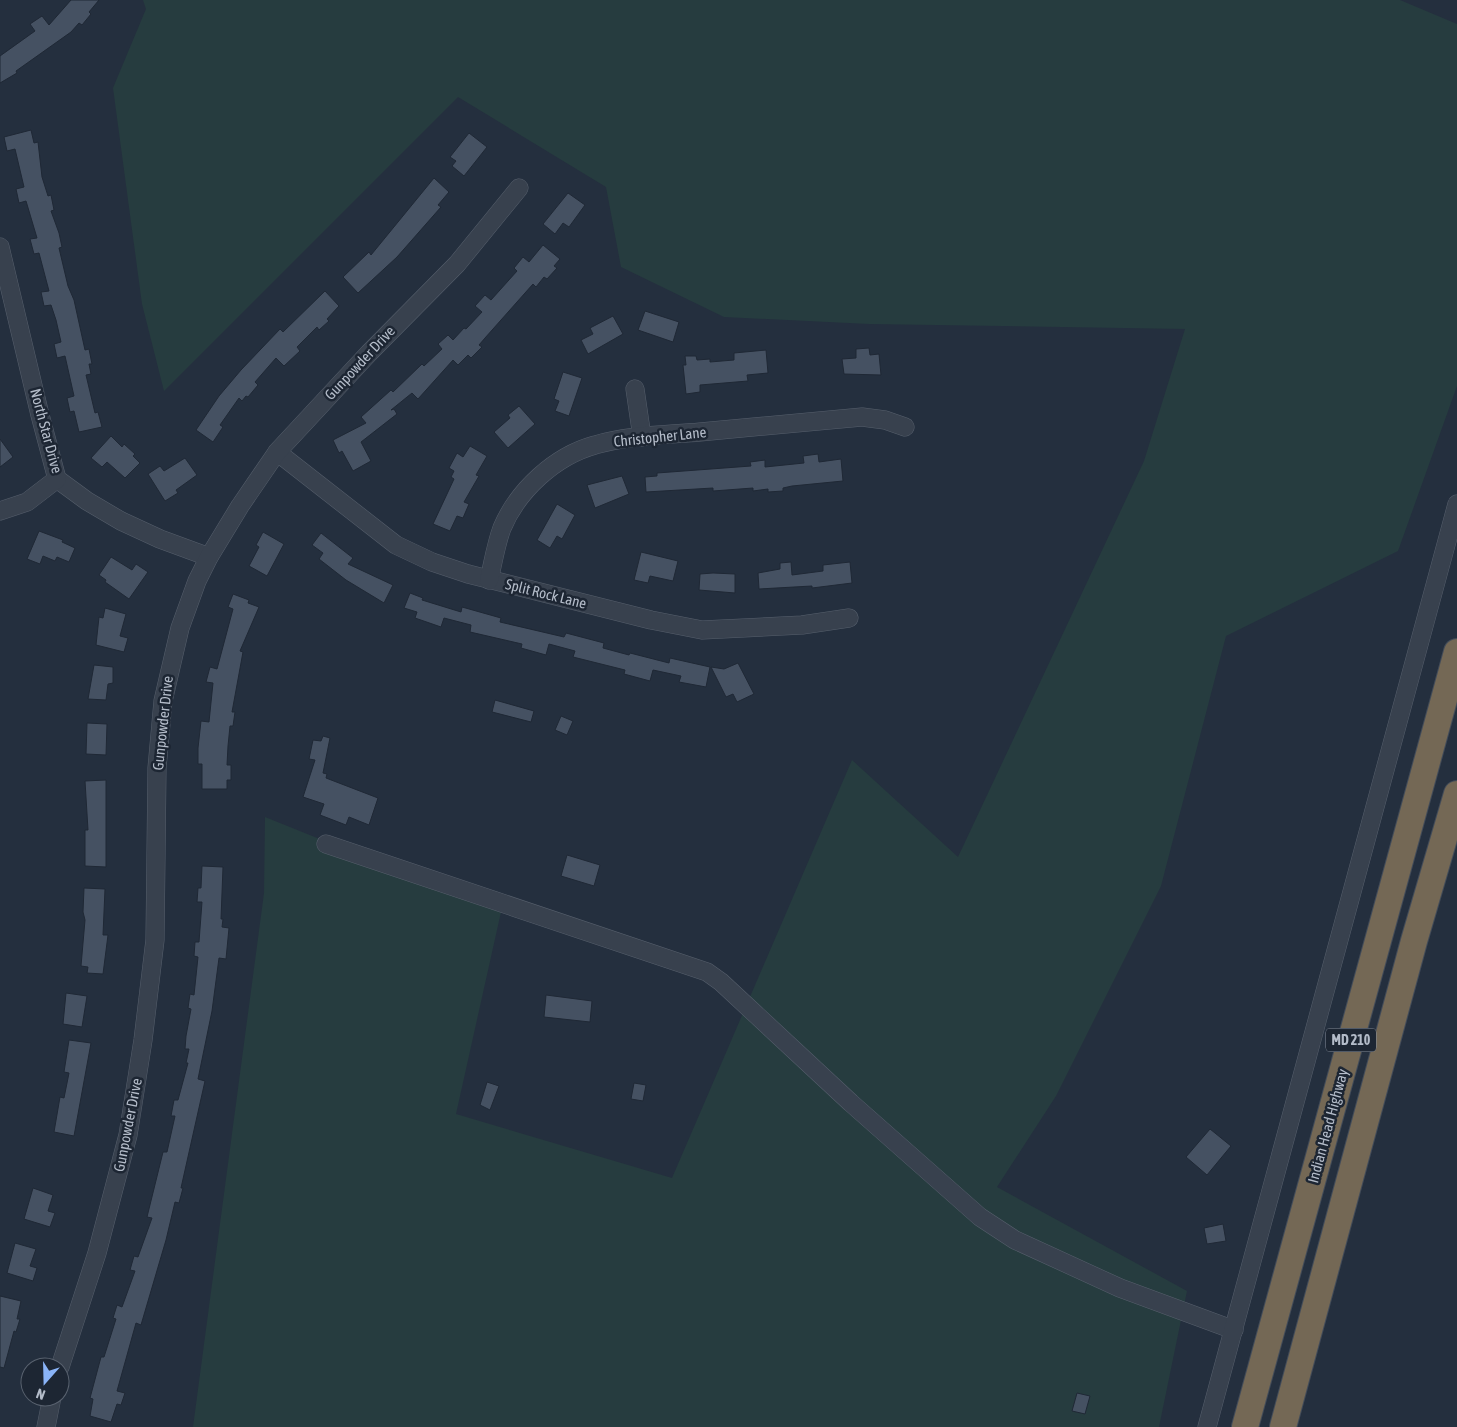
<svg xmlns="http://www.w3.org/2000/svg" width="1457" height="1427" font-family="'Asap Condensed',sans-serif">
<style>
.green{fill:#263c3f}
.building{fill:#455162;stroke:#1f2835}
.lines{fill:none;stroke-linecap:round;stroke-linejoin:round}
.minor-casing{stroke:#565f6c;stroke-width:19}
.highway-casing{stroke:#434c59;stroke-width:28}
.minor{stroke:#38414e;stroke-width:18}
.highway{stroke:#746855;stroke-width:26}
.labels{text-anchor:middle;stroke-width:5;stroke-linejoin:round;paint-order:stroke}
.shield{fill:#1d2633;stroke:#878f9c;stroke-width:1}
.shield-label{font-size:14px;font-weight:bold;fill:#b4bcc9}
.street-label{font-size:15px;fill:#b4bcc9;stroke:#1d2633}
</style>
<rect width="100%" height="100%" fill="#242f3e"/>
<path class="green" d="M143 0H1400L1457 24V386L1398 551 1226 636 1161 886 1056 1096 997 1187 1187 1291 1159 1427H193L264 893 265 817 501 912 456 1114 672 1178 852 760 958 857 1144 461 1185 329 869 324 724 317 621 267 606 187 458 97 164 391 142 304 113 88 146 9Z"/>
<g class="building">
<path d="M71 0H99L89 12 91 14 82 25 79 23 71 32 16 71 17 73 0 83V56L35 31 30 24 42 16 49 25Z"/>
<path d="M31 130 34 143 38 142 42 177 48 196 51 195 54 210 51 211 59 233 62 247 59 248 68 286 74 300 85 350 89 349 92 364H89L91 374 86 375 95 413 98 412 102 427 79 432 74 411 70 412 67 398 74 396 65 356 57 358 54 344 61 342 56 320 51 305 44 306 41 292 49 291 39 253 34 254 30 239 37 238 26 201 19 203 16 189 24 187 15 149 7 151 4 137Z"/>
<path d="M469 133 487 147 464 176 452 166 456 161 450 157Z"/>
<path d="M434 178 449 192 438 205 441 207 397 257 358 293 343 277 369 252 371 255Z"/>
<path d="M568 193 585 205 569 227 563 223 555 234 543 224Z"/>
<path d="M543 245 560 259 554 266 557 268 547 279 544 277 536 287 533 284 485 338 479 345 482 347 471 358 468 355 458 365 453 360 418 399 412 393 391 410 394 409 397 414 361 442 371 461 353 471 342 451 339 453 333 440 366 423 361 417 391 390 393 392 422 364 424 366 442 349 438 344 448 335 453 340 464 328 466 329 482 312 475 306 485 295 491 300 517 271 514 268 523 257 529 262Z"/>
<path d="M325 291 339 306 327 319 329 321 319 330 317 327 297 347 300 351 284 366 276 358 255 382 258 385 248 397 246 396 242 401 239 398 220 425 223 427 213 442 196 430 219 396 241 370 280 329 283 332Z"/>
<path d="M645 311 679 322 673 342 638 330Z"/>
<path d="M613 316 623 334 588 354 581 340 593 334 590 328Z"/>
<path d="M869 348 870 355 879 354 881 375 844 374 842 359 856 358V349Z"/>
<path d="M766 350 768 373 747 375 748 381 700 385V392L686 394 683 365H686L685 356H696L697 360 710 359V362L734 360V353Z"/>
<path d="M563 372 582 378 569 416 555 411 559 401 554 399Z"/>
<path d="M519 406 535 424 508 448 494 432 510 418 508 415Z"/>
<path d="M111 436 122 447 124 444 135 454 133 456 140 463 125 478 107 462 102 467 91 458Z"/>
<path d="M0 439 13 457 0 467Z"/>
<path d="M470 446 487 456 476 475 479 476 464 502 469 504 463 518 457 516 450 531 433 524 454 479 451 477 454 471 449 468 457 453 463 457Z"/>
<path d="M818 454 819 462 841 459 843 481 792 486 783 488V491L768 492V489L753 491V488L713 491V488L646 492 645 477 657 476V473L751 466 750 462 765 460V467L804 463 803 456Z"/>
<path d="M185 458 197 475 176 490 178 493 165 501 148 474 160 466 164 471Z"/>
<path d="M622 476 629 494 595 508 587 485Z"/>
<path d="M557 504 575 515 562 539 557 536 550 548 537 540Z"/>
<path d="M39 531 63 540 62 542 75 548 69 562 57 557 55 561 43 556 40 564 27 559Z"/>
<path d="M263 532 284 544 267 576 249 566 259 547 256 545Z"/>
<path d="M321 533 353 558 348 564 393 585 384 603 346 580 319 559 323 553 312 545Z"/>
<path d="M641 552 678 561 673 581 650 576 648 583 634 580Z"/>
<path d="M111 557 132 570 136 564 148 572 129 599 105 582 106 580 99 575Z"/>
<path d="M791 562 792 575 823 571V565L850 562 852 583 812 588V586L759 589 758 573 780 569V563Z"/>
<path d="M713 573 735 574V593L699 590 700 574Z"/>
<path d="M410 593 423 598 422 600 461 612 462 607 501 618 500 622 564 637 566 633 604 643 603 648 629 655 630 653 669 663 670 658 710 667 706 687 679 682 681 676 653 670 650 681 624 674 625 670 573 657 575 651 549 644 546 655 521 648 522 644 470 632 471 625 444 618 441 627 415 618 417 612 404 608Z"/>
<path d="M233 594 249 600 248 603 259 607 240 651 243 652 232 712H235L233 726H230L228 746 227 765H231V780H227V789H202V764H198V748L201 721 209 722 213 683 206 682 210 667 217 669 233 609 228 607Z"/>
<path d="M105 608 126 614 120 636 128 638 124 652 96 645 99 617 103 618Z"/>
<path d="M738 663 754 694 737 702 733 694 726 697 711 667 724 669Z"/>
<path d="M94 665 113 667V683L108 684 106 700 88 699Z"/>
<path d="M495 700 534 711 531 722 492 712Z"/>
<path d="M561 716 573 721 567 735 555 730Z"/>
<path d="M87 723 107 724 106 755 86 754Z"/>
<path d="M323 736 330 738 323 773 327 774 326 778 378 798 369 825 349 817 346 825 320 815 324 804 303 797 315 760 309 759 313 740 321 741Z"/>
<path d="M106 780V867L85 866V830H88L85 781Z"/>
<path d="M567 855 600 865 594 886 561 876Z"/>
<path d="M202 866 223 867 221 919H223L222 927 229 928 226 959 219 958 212 1011 198 1079 205 1081 181 1188H183L179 1203 175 1202 166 1240 141 1325 136 1323 117 1391 125 1393 121 1405 117 1404 111 1422 90 1416 93 1399 90 1398 101 1357H104L116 1319 113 1318 117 1305 122 1307 135 1271 130 1270 134 1256 138 1257 152 1218 147 1217 163 1152H167L175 1116H171L174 1100H178L188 1063H186L189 1049H185L186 1036 191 1009 188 1008 190 994 194 995 198 957 194 956 195 942H199L202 902H197L198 888H201Z"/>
<path d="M84 888 105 889 103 935H108L103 974 87 973 88 967 81 966 85 920 83 912Z"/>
<path d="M66 993 87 996 82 1027 63 1024Z"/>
<path d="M546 995 592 1001 590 1022 544 1017Z"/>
<path d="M69 1040 91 1043 74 1136 54 1132 60 1097 64 1098 69 1073 64 1072Z"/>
<path d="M487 1082 499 1086 490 1110 480 1105Z"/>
<path d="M634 1083 646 1085 643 1101 631 1099Z"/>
<path d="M1210 1129 1231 1146 1207 1175 1186 1157Z"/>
<path d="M33 1188 53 1195 48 1211 55 1213 50 1227 24 1219Z"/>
<path d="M1223 1224 1226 1241 1207 1244 1204 1228Z"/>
<path d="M15 1243 36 1249 30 1266 37 1268 33 1281 7 1273Z"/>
<path d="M0 1296 21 1301 17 1319H20L16 1332 14 1331 4 1368 0 1367Z"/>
<path d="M1077 1393 1090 1396 1085 1414 1072 1411Z"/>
</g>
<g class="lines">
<defs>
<g id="minor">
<path d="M0 247 40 415 57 479 87 501 121 521 160 539 209 557"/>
<path d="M635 389 642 437"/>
<path d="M277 452 396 545 432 562 468 574 651 620 702 630 802 625 849 618"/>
<path d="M0 511 27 502 57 479"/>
<path d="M489 580C493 563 496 544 502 528 518 490 555 456 595 445 628 435 666 435 700 432 754 427 808 422 862 417L885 420 905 427"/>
<path d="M326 844 707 972 721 982 851 1103 980 1217 1015 1240 1120 1288 1234 1330"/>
<path d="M60 1367 97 1253 128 1135 143 1040 155 940 157 768 163 701 180 628 197 581 209 557 240 506 277 452 369 353 457 264 519 188"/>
<path d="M46 1427 52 1397"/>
<path d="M1207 1427 1457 504"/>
</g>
<g id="highway">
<path d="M1245 1427 1457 652"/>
<path d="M1283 1427 1414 941 1457 794"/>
</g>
</defs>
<use href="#minor" class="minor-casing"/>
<use href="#highway" class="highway-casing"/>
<use href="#minor" class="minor"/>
<use href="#highway" class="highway"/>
</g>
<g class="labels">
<rect class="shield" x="1326" y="1028.5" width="50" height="23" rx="4"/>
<g class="shield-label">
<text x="1351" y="1045">MD 210</text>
</g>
<g class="street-label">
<text transform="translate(360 363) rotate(-47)" y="5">Gunpowder Drive</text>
<text transform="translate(46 431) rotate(75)" y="5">North Star Drive</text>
<text transform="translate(660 437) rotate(-6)" y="5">Christopher Lane</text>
<text transform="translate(546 594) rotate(14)" y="5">Split Rock Lane</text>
<text transform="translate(163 723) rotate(-84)" y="5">Gunpowder Drive</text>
<text transform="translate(128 1125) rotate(-79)" y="5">Gunpowder Drive</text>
<text transform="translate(1328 1126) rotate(-75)" y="5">Indian Head Highway</text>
</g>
</g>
<g transform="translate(45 1382) rotate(200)"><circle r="24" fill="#1d2633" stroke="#59626f"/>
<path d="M0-4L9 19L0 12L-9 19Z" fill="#8ab4f8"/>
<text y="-8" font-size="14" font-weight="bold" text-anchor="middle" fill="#b4bcc9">N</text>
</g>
</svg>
